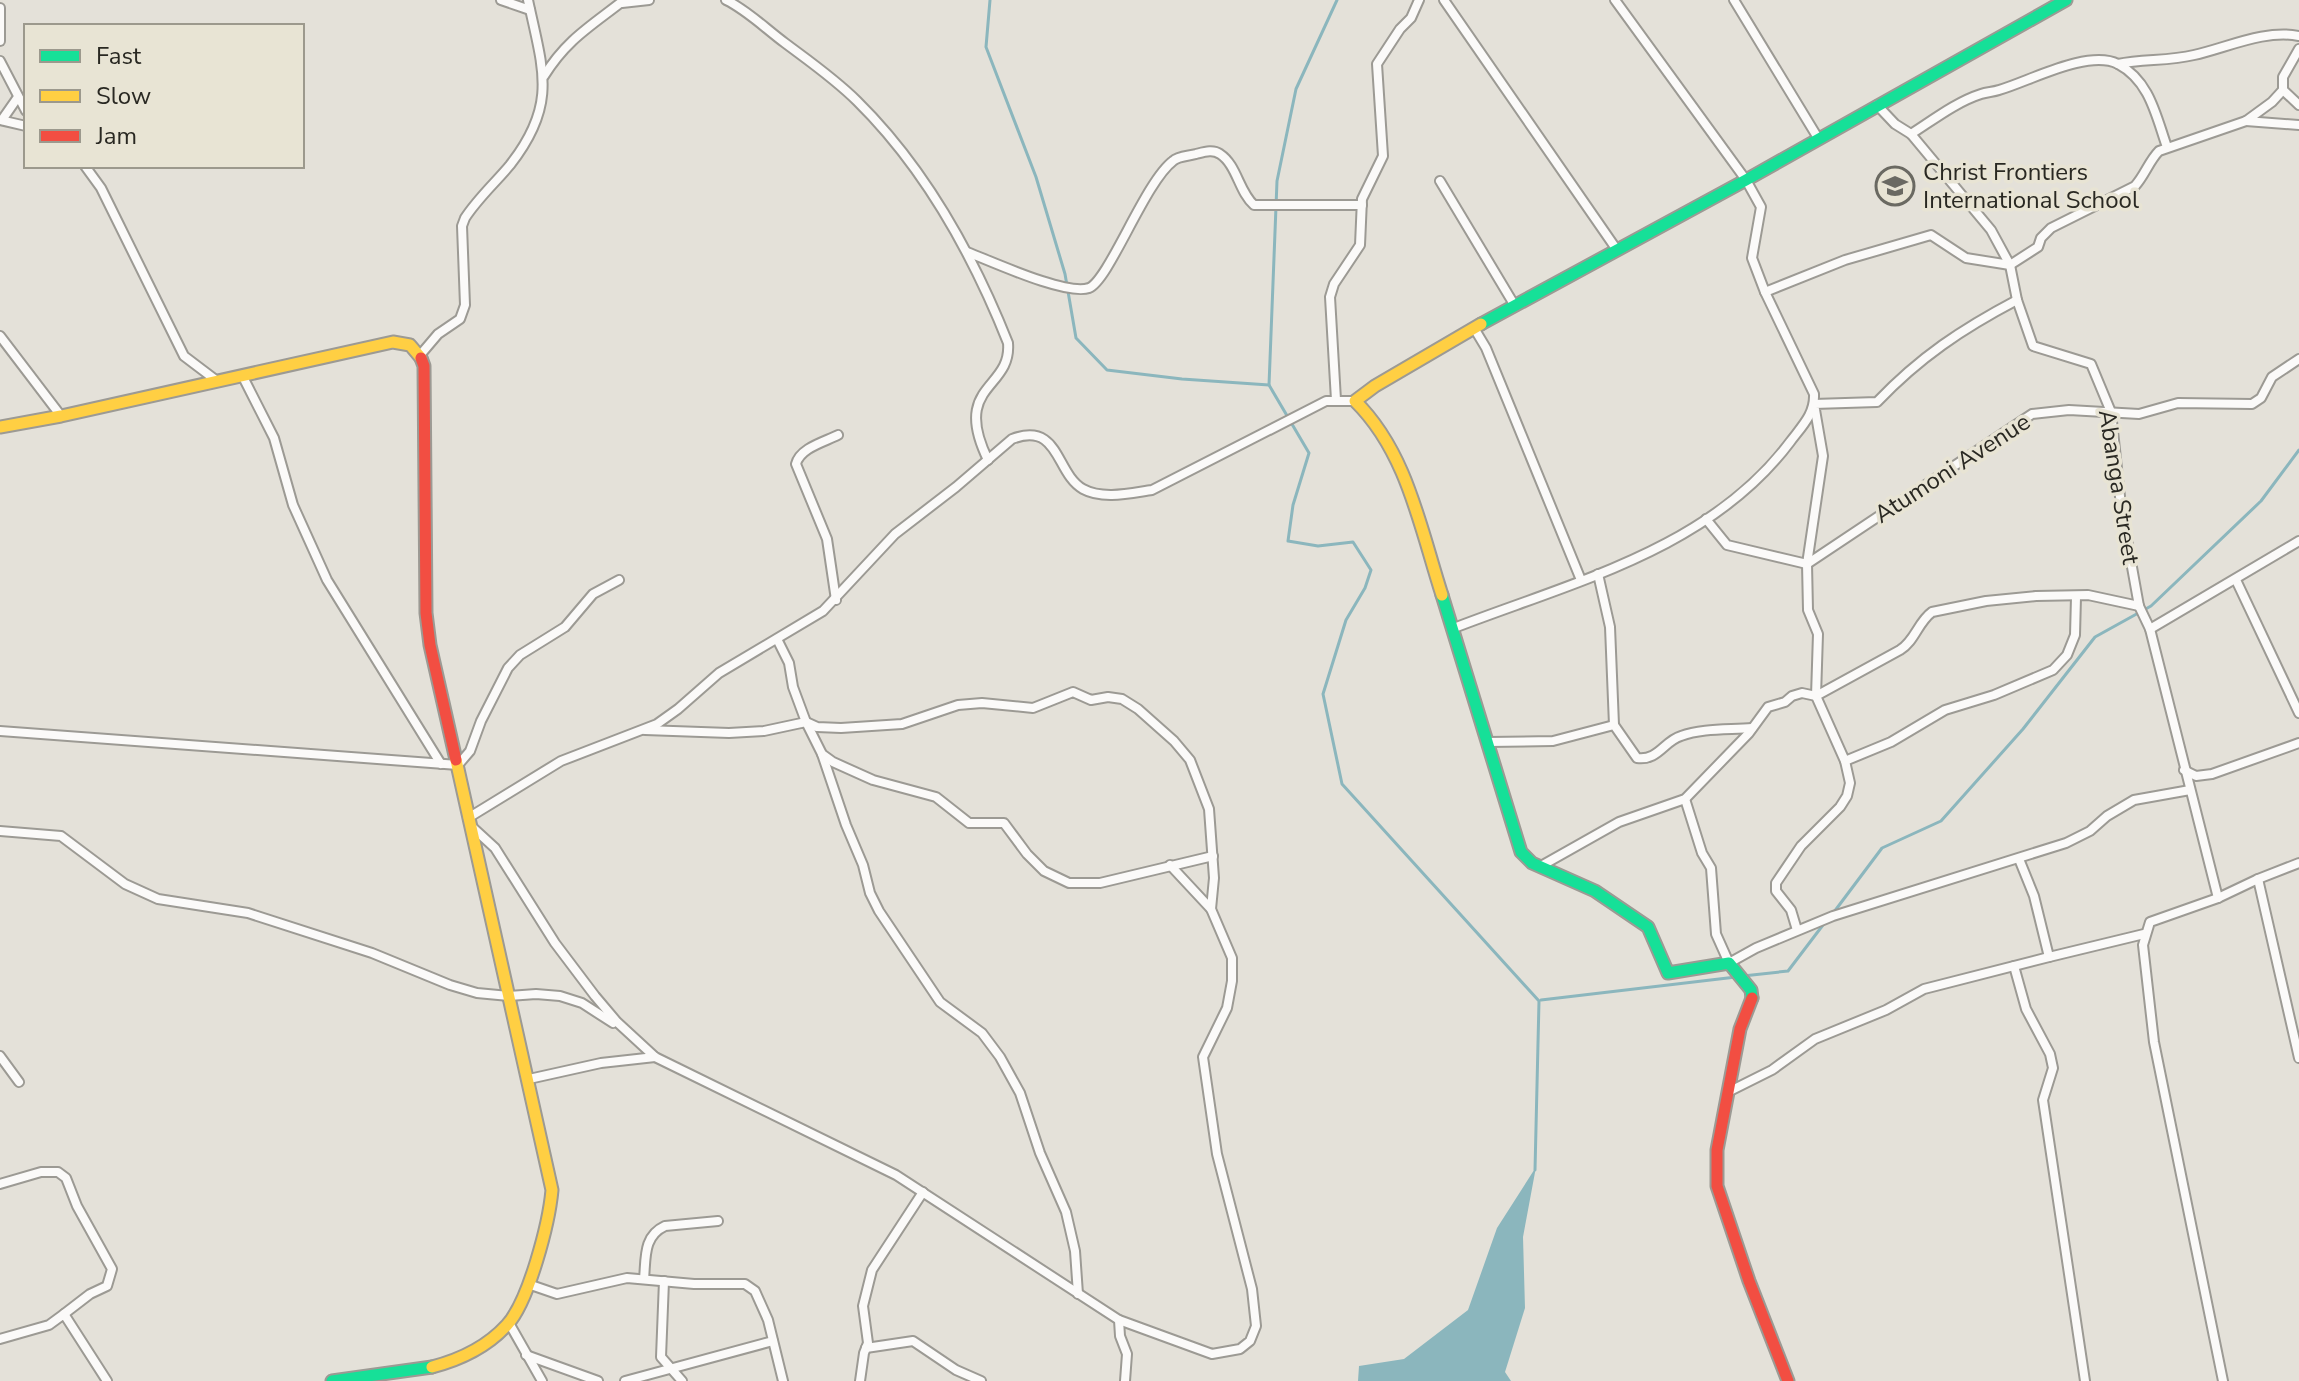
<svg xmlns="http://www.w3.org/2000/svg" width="2299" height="1381" font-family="'Nunito Sans',sans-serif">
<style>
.water{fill:#8bb6bd}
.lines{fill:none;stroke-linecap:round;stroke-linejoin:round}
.stream{stroke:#8bb6bd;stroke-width:3}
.street-casing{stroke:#9c9a94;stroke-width:12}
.fast-casing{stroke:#9c9a94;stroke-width:15}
.slow-casing{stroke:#9c9a94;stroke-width:15}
.jam-casing{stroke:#9c9a94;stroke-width:15}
.street{stroke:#fbfaf9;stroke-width:8}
.fast{stroke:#16e098;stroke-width:11}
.slow{stroke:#ffcf43;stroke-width:11}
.jam{stroke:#f24e42;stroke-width:11}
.labels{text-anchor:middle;stroke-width:7;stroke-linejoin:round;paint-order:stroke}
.poi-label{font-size:24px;fill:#292822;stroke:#e8e4d4;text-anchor:start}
.street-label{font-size:24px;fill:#292822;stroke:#e8e4d4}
</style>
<rect width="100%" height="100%" fill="#e4e1d9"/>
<path class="water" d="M1536 1167 1523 1237 1525 1308 1505 1372 1511 1381H1358L1359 1366 1404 1359 1468 1310 1497 1228Z"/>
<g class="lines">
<g class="stream">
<path d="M990 0 986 47 1036 177 1065 274 1076 338 1107 370 1182 379 1269 385 1309 453 1293 505 1288 541 1318 546 1353 542 1371 570 1365 588 1346 620 1323 694 1342 784 1539 1001 1535 1170"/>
<path d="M1269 385 1277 181 1296 89 1337 0"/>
<path d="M1834 912 1882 848 1941 821 2023 729 2095 637 2151 606 2261 501 2299 450"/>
<path d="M1743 976 1788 971 1826 921"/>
<path d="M1541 1000 1736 977"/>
</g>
<defs>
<g id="street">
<path d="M501 0 530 10"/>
<path d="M726 0C747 10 766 29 785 43 809 61 835 79 857 101 925 168 973 255 1008 343 1012 390 951 384 988 460"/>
<path d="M1444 0 1617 250"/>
<path d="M1734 0 1818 138"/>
<path d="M622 3 649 0"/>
<path d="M0 8V41"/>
<path d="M0 61 26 111"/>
<path d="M2118 64C2143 59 2169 61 2194 55 2226 48 2265 29 2299 36"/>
<path d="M544 76C567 39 591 26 624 0"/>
<path d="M2283 90 2299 105"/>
<path d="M1877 105 1895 124 1911 134 1991 230 2010 265 2017 300 2033 346 2091 364 2111 412 2121 506 2139 606 2150 629 2218 898"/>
<path d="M0 120 26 126"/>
<path d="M2 120 18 97"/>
<path d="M2246 121 2299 125"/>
<path d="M1911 134C1933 120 1956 102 1981 94 1987 92 1993 92 1999 90 2030 81 2088 49 2118 64 2150 81 2156 116 2167 147"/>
<path d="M85 166 101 188 184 356 217 381"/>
<path d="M1440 181 1515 306"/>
<path d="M967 252C991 261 1066 296 1089 288 1109 280 1145 182 1173 161 1178 156 1189 156 1196 154 1204 152 1213 149 1220 154 1237 165 1239 192 1254 205H1362"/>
<path d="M1765 292 1845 260 1931 235 1966 258 2010 265 2038 247 2041 238 2051 228 2135 186C2145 175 2149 161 2159 151L2246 121 2272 102 2283 90V77L2299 49"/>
<path d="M1474 328 1486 348 1581 580"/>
<path d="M0 336 61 416"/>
<path d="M421 354 438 334 460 319 465 305 462 226 465 218C478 198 495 183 510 165 558 104 543 70 528 0"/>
<path d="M242 375 274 438 293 505 327 580 441 764"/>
<path d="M1336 400 1330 297 1334 284 1360 245 1362 199 1383 156 1377 64 1400 29 1411 18 1419 0"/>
<path d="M1706 519 1727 545 1807 564 2032 414 2069 410 2139 414 2178 403 2252 404 2261 398 2272 377 2299 359"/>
<path d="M1598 574 1610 627 1614 725"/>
<path d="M2236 580 2299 713"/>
<path d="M836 600 827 539 796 464C800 448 824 442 838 435"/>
<path d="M1454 628C1573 582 1710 549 1790 442 1802 426 1815 414 1814 394L1765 292 1752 258 1761 207 1746 180 1615 0"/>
<path d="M2150 629 2299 541"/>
<path d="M777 639 789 663 793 687 806 722 822 754 833 762 873 780 936 797 969 823H1004L1027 854 1044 871 1069 883H1100L1213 856"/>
<path d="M645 730 729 733 764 731 806 722 817 727 841 728 902 724 958 705 982 703 1033 708 1073 692 1091 700 1108 697 1122 699 1138 709 1174 741 1190 760 1209 809 1214 878 1211 909 1232 958V981L1227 1008 1203 1057 1217 1154 1252 1289 1256 1326 1250 1341 1240 1349 1212 1354 1119 1320"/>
<path d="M0 731 458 765 470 751 481 721 508 668 520 655 565 627 593 594 619 580"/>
<path d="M1488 742 1553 741 1614 725 1637 758C1658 761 1664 741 1681 736 1702 728 1730 730 1752 728"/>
<path d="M822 754 846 825 863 865 870 893 879 911 940 1002 982 1033 1000 1057 1020 1093 1040 1153 1066 1212 1075 1251 1078 1294"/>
<path d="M1845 761 1891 742 1945 710 1994 695 2053 670 2067 655 2075 635 2076 597"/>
<path d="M2184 770 2196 776 2212 774 2299 743"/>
<path d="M1685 799 1702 853 1711 868 1716 934 1729 963 1756 948 1833 916 2066 843 2090 831 2107 816 2134 800 2190 790"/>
<path d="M468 818 561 761 657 724 678 709 719 673 823 611 895 534 956 487 1012 439C1060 421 1055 473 1083 489 1103 500 1131 493 1152 490L1326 401H1355"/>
<path d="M471 826 495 848 555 943 595 996 617 1022 655 1057 896 1175 1119 1320 1120 1336 1127 1354 1125 1381"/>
<path d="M0 831 61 836 125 884 158 899 248 913 372 953 450 985 477 993 509 996 536 994 560 996 582 1003 613 1023"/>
<path d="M2019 859 2034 896 2049 957 2144 934"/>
<path d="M1170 865 1211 909"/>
<path d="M1541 866 1619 822 1685 799 1749 733 1768 707 1785 702 1792 696 1802 693 1816 696 1900 650C1915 641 1918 622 1932 612L1986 601 2036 596 2088 595 2139 606"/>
<path d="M2258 879 2299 1058"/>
<path d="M1797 930 1791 910 1776 891V883L1801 846 1840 807 1847 796 1850 783 1845 761 1816 696 1818 634 1808 610 1807 564 1823 456 1814 404 1877 402C1920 357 1962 329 2017 300"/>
<path d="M2014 966 2026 1009 2050 1054 2053 1068 2043 1100 2085 1381"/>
<path d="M0 1056 19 1082"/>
<path d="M529 1079 601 1063 655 1057"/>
<path d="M1728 1092 1772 1070 1815 1039 1886 1010 1924 989 2049 957"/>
<path d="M0 1184 41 1172H58L66 1178 77 1206 112 1269 107 1286 90 1294 64 1314"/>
<path d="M644 1279C646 1258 643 1236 665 1226L718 1221"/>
<path d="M664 1281 661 1357 682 1381"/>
<path d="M528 1284 557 1294 627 1278 694 1284H745L755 1291 768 1320 783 1381"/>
<path d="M509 1323 542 1381"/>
<path d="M0 1339 49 1325 64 1314 107 1381"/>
<path d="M866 1348 913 1341 956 1370 981 1381"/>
<path d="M526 1355 598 1381"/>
<path d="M625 1381 773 1341"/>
<path d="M860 1381 864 1353 868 1343 863 1306 872 1270 923 1192"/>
<path d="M2223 1381 2154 1042 2143 945 2150 922 2218 898 2258 879 2299 863"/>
</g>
<g id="fast">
<path d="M1481 324 1746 180 2066 0"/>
<path d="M1442 595 1521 852 1532 863 1595 891 1648 927 1668 973 1729 963 1751 990 1752 998"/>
<path d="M332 1381 432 1367"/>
</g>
<g id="slow">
<path d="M0 427 61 416 393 342 410 345 421 358"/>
<path d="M1442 595C1420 527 1407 452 1355 401L1375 386 1481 324"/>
<path d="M432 1367C459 1360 487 1347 507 1325 529 1301 549 1223 552 1190L456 760"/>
</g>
<g id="jam">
<path d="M421 358 424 366 426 613 430 645 456 760"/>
<path d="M1752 998 1740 1029 1717 1150V1186L1749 1281 1788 1381"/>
</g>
</defs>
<use href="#street" class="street-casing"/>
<use href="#fast" class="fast-casing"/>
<use href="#slow" class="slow-casing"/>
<use href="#jam" class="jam-casing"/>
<use href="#street" class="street"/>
<use href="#fast" class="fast"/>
<use href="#slow" class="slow"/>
<use href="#jam" class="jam"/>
</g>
<defs>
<symbol id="school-ring" viewBox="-11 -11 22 22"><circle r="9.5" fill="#e8e4d4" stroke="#6a6962" stroke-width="1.5"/><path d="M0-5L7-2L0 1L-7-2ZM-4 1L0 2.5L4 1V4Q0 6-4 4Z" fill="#6a6962"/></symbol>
</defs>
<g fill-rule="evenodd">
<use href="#school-ring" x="1873" y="164" width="44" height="44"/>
</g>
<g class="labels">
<g class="poi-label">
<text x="1923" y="180">Christ Frontiers<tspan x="1923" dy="28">International School</tspan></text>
</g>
<g class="street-label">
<text transform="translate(1952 468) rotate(-33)" y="8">Atumoni Avenue</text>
<text transform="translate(2119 487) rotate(81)" y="8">Abanga Street</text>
</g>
</g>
<rect x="24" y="24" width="280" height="144" fill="#e8e4d4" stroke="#9c998d" stroke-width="2"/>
<rect x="40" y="50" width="40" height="12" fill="#16e098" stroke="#9c998d" stroke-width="2"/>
<text x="96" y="64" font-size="24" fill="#292822">Fast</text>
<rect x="40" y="90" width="40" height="12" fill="#ffcf43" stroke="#9c998d" stroke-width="2"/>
<text x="96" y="104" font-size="24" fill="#292822">Slow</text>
<rect x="40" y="130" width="40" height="12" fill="#f24e42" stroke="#9c998d" stroke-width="2"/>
<text x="96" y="144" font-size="24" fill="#292822">Jam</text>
</svg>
